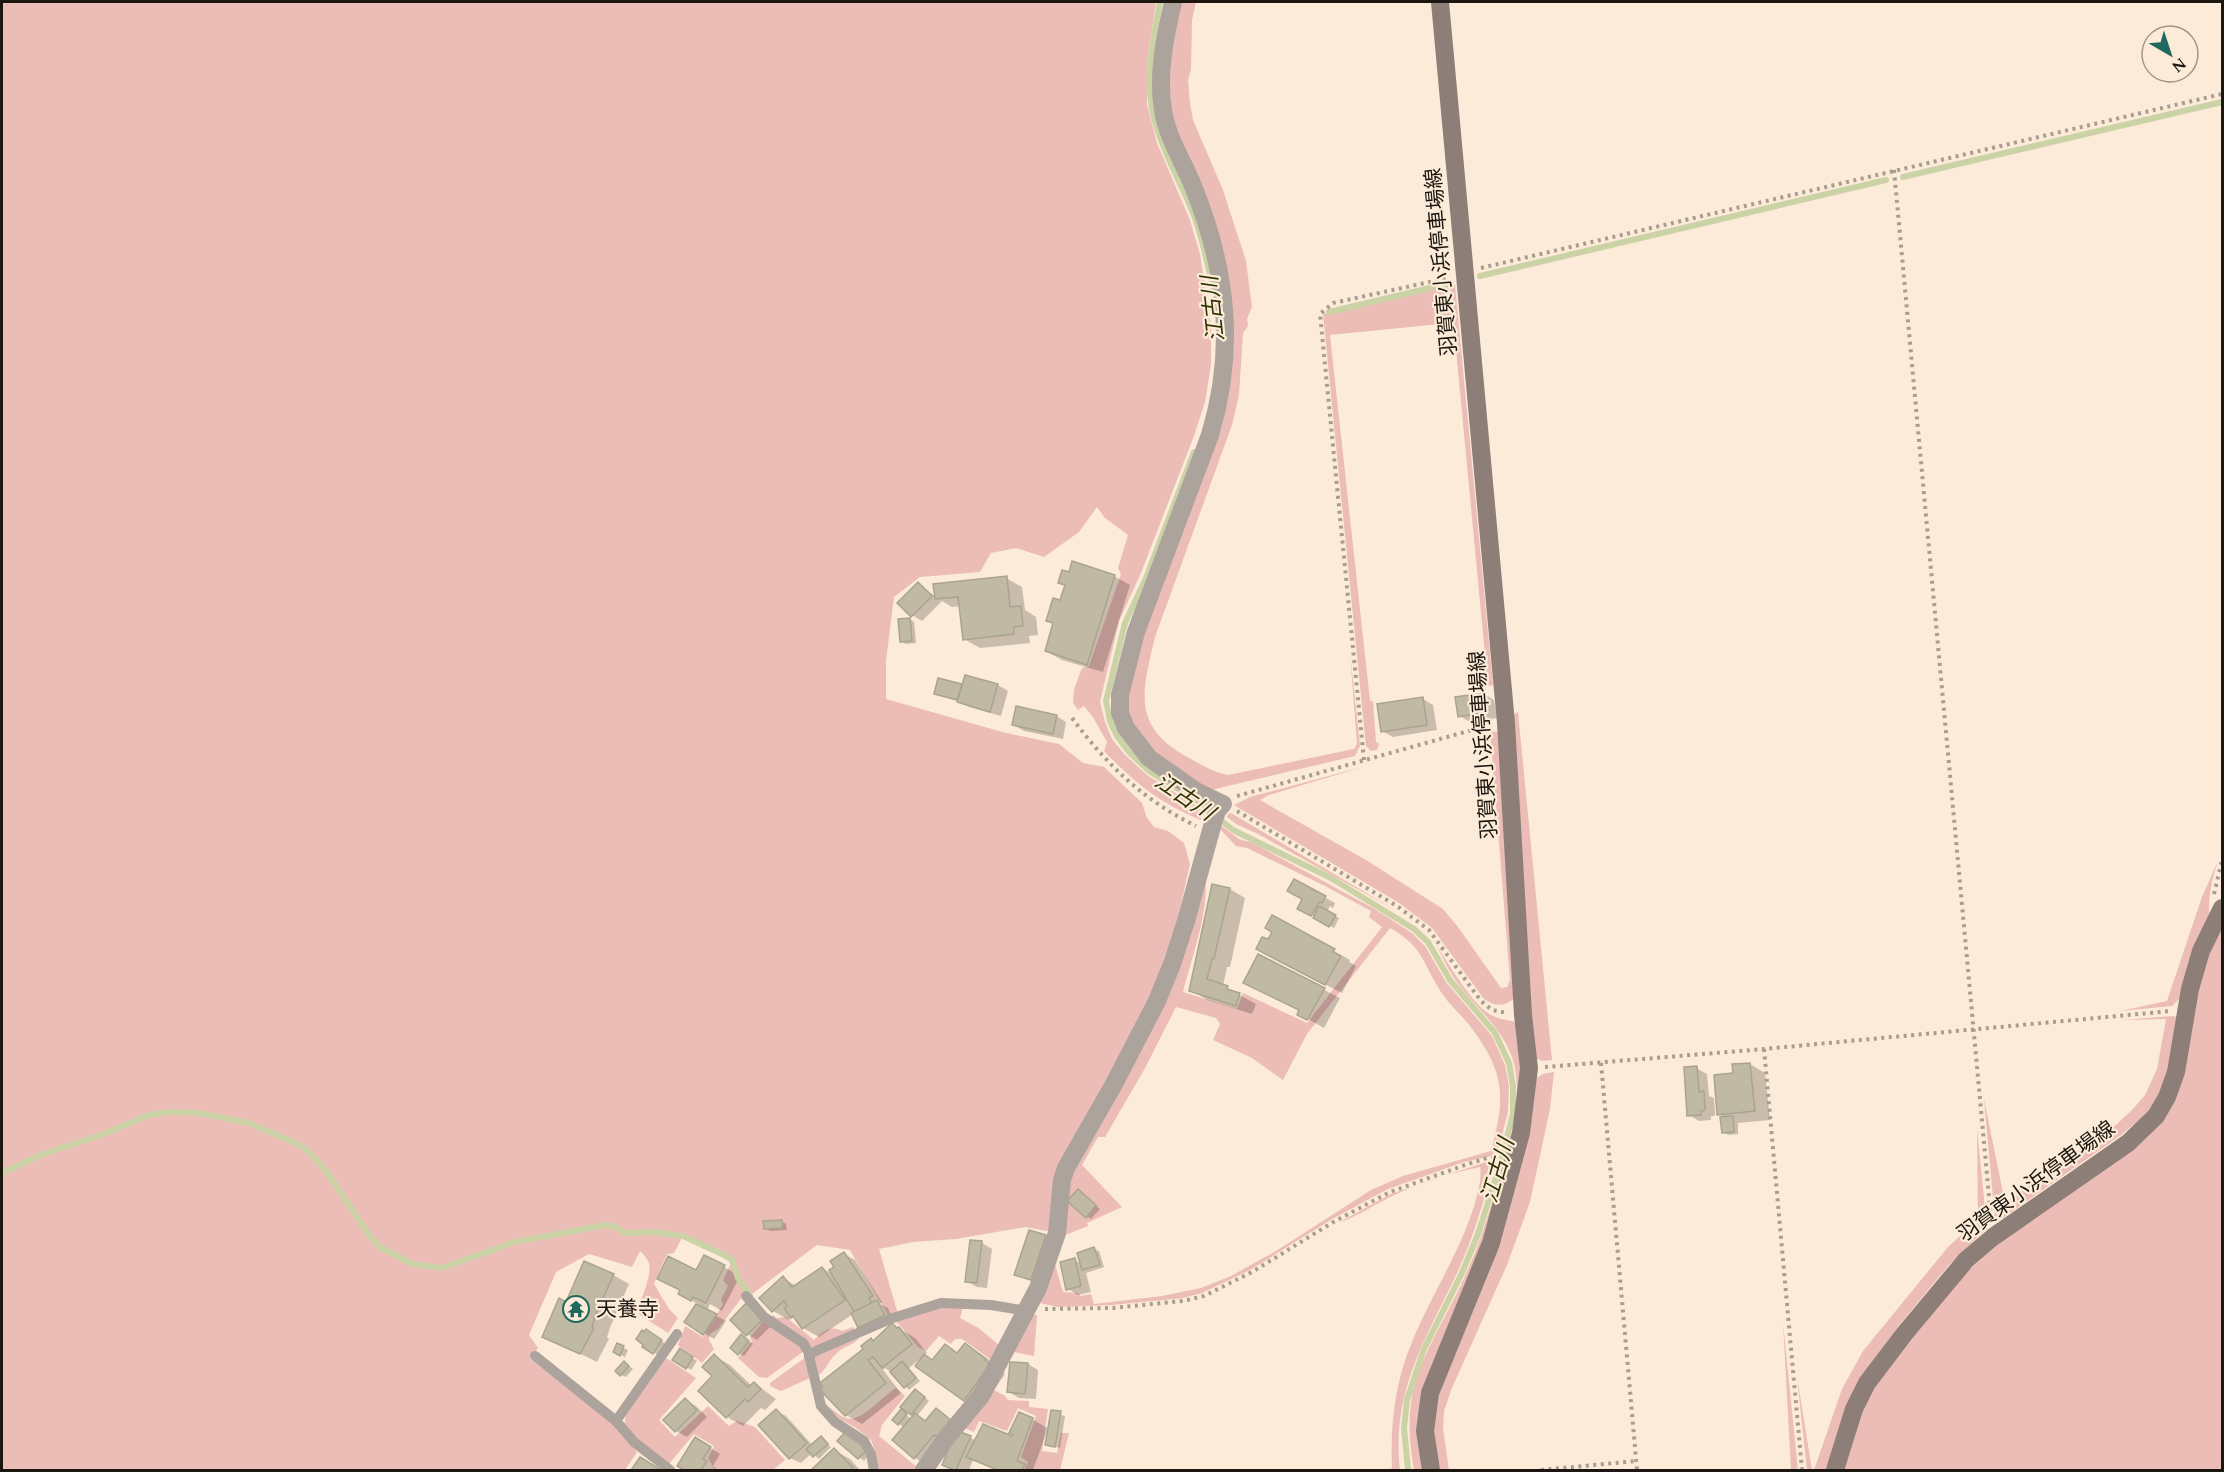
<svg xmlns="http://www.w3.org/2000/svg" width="2224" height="1472" font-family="Spectral,'Noto Sans JP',serif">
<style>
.green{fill:#ebbdb6}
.shadow{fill:#0003}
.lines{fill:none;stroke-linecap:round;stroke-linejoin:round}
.stream{stroke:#cbd3a6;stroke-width:6}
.building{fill:#c0baa4;stroke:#aaa48e;stroke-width:1.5}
.path{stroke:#a99d8e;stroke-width:4;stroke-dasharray:3 4.5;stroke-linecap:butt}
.service{stroke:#ada39d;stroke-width:10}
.minor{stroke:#ada39d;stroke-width:18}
.secondary{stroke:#8d7e77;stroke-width:18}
.labels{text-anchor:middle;stroke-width:4.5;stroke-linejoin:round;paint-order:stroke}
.street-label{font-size:21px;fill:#1b160f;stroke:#fcebd8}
.poi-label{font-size:21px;fill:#1b160f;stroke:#fcebd8;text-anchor:start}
.water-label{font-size:22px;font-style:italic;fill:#2d3200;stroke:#fcebd8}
</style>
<rect width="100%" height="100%" fill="#fcebd8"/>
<g class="green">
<path d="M2 2H1156L1148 55 1147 104 1157 143 1190 220 1200 254 1211 326V365L1205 402 1194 436 1141 573 1119 621 1100 702 1105 722 1112 739 1125 755 1147 775 1201 809V820C1159 803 1135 783 1104 751L1107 742 1093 717 1084 706 1078 710 1073 703 1074 689 1082 668 1089 666 1121 574 1118 568 1128 535 1105 518 1097 507 1079 532 1044 557 1016 548 991 553 980 572 920 577 894 597 886 661V699L1006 733 1059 744 1083 763 1104 767 1142 803 1147 818 1154 827 1168 831 1184 843 1190 864 1178 918 1151 998 1067 1154 1053 1232 1026 1227 956 1239 913 1242 879 1249 898 1314 889 1317 850 1250 817 1245 752 1294 743 1296 718 1329 710 1334 709 1340 714 1349 702 1363 678 1345 685 1326 703 1337 723 1304 721 1299 728 1286 723 1280 733 1259 723 1251 684 1234 674 1253 667 1254 654 1284 669 1309 678 1318 668 1333 640 1315 636 1310C642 1300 652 1274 649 1263 647 1258 644 1255 640 1251L632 1267 589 1254 556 1272 529 1335 538 1348 530 1359 611 1422 637 1452 625 1470H2Z"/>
<path d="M1177 2H1196L1192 20 1191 70 1188 80 1190 103 1193 120 1223 190 1246 261 1252 307 1247 319 1248 326 1243 333 1239 395 1232 425 1155 637C1142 692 1131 727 1189 758 1202 765 1213 772 1228 775L1354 749 1357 744 1350 653 1360 746 1355 756 1211 790 1166 767 1129 726 1124 695 1177 532 1230 320 1174 136 1166 83Z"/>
<path d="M1455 285 1493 685 1488 686 1455 339 1450 323 1330 335 1370 701H1373L1376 742 1379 744 1377 750 1371 751 1366 746 1323 314Z"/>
<path d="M1518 712 1552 1060 1542 1061 1533 1057 1512 716Z"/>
<path d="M1490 731 1498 732 1501 740 1515 997C1506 1007 1495 1007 1484 999L1432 928 1399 903 1234 805 1250 797 1366 766 1269 795 1260 800 1366 860 1443 909 1458 927 1501 988 1507 987 1510 980Z"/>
<path d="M1231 813 1395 910 1258 834 1236 824 1227 817 1228 814Z"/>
<path d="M1219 824 1239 839 1253 843 1373 908 1412 933 1425 946 1446 982 1492 1036 1505 1065 1509 1086 1508 1112 1497 1155 1464 1162 1388 1189 1334 1218 1250 1270 1202 1293 1183 1298 1112 1305 1059 1307 1039 1303 1054 1261 1063 1292 1077 1293 1081 1296 1091 1294 1094 1304 1162 1296 1201 1288 1229 1277 1276 1251 1371 1190 1403 1176 1491 1151C1506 1097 1505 1072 1470 1026 1460 1013 1446 1002 1438 987 1421 959 1422 946 1390 928L1307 1034 1283 1080 1252 1058 1213 1040 1220 1024 1216 1018 1176 1007 1144 1070 1105 1137H1098L1082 1165 1122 1207 1087 1223 1088 1226 1065 1235 1068 1181 1205 877C1210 909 1191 960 1183 992L1237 1009 1243 993 1307 1023 1382 927 1369 917 1371 911 1325 886 1247 848 1236 846 1218 827Z"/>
<path d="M2218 861C2212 880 2207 898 2210 918L2181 997 2172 1006 2121 1011 2167 1001 2202 897Z"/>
<path d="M2222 924V1470H1843L1861 1413 1874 1386 1963 1275 2001 1242 2147 1136 2208 954Z"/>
<path d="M1437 946C1449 964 1473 1007 1493 1016 1499 1019 1508 1020 1516 1022L1521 1069 1517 1115C1517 1096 1518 1078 1513 1060 1502 1026 1473 1006 1454 978 1447 968 1442 956 1437 946Z"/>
<path d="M2173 1016 2176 1017 2177 1023 2169 1070 2164 1086 2151 1110 2121 1135 2000 1220H1995L1984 1099 2005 1203 2117 1124 2132 1110 2145 1095 2157 1069 2166 1019 2122 1020Z"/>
<path d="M1554 1072 1550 1109 1530 1202 1507 1265 1452 1388 1444 1411 1443 1428 1449 1470H1436L1430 1413 1537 1078 1543 1074Z"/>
<path d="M1977 1129 1987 1228 1948 1266 1900 1324 1859 1381 1826 1470H1814L1842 1389 1863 1351 1948 1247 1978 1220Z"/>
<path d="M1486 1162H1495C1484 1199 1474 1236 1458 1271 1426 1339 1391 1391 1400 1470H1386L1392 1468C1390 1425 1395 1382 1412 1342 1431 1295 1460 1253 1475 1203 1478 1192 1482 1179 1480 1167 1450 1173 1416 1184 1388 1198 1371 1207 1356 1217 1338 1223L1391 1194Z"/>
<path d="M1504 1164 1495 1214 1434 1368 1426 1470H1414C1410 1448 1408 1425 1411 1402 1418 1358 1447 1317 1465 1276 1482 1240 1492 1201 1504 1164Z"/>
<path d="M941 1307H963L960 1318 980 1329 1001 1347 994 1362 962 1339H955L951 1344 939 1336 926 1351 918 1347 897 1322Z"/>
<path d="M773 1315 777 1318 786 1317 814 1340C824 1331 829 1325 842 1331L853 1327 855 1330 813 1348 802 1336 774 1320 771 1317Z"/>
<path d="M1029 1315H1037L1034 1356 1013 1352Z"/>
<path d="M763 1321 793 1339 804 1351 767 1378 759 1377 738 1358 752 1341 750 1337Z"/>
<path d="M1783 1323 1798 1470H1791Z"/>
<path d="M859 1338C853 1346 844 1346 838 1352 829 1359 827 1369 819 1375L814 1356Z"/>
<path d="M806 1357 810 1378 781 1391 770 1386V1383Z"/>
<path d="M666 1358 696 1378 659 1420 675 1437 708 1406 729 1426 737 1421 755 1427 785 1460 773 1470H715L708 1458 714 1446 694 1434 669 1464 636 1438 624 1425 626 1415Z"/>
<path d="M1797 1377 1812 1470H1807Z"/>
<path d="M896 1388 905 1396 882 1425 879 1436 918 1468 916 1470H879L876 1453 871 1440 856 1428 840 1419 825 1405C832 1408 838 1415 845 1418 861 1424 883 1395 896 1388Z"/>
<path d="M992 1389 1005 1396 1008 1400 1029 1401V1407L1048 1409 1042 1451 1057 1453 1061 1433H1069L1060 1470H1024L1028 1462 1021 1457 1036 1416 1018 1408 1007 1431 979 1421 974 1432 964 1428Z"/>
</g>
<g class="shadow">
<path d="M1070 574 1114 576 1130 585 1103 672 1062 660 1046 651 1066 586 1060 583Z"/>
<path d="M1006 578 1022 587 1025 610 1036 617 1038 635 1029 636 1030 643 980 648 964 639 961 606 952 607 942 601 922 621 912 615 919 584 936 597Z"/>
<path d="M910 619 914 622 916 643 906 644 901 641Z"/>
<path d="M966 677 998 685 1008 691 1001 716 969 707 959 701 940 695 963 687Z"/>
<path d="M1484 694 1494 700 1497 718 1470 722 1460 716Z"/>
<path d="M1423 699 1433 705 1437 730 1393 737 1382 731Z"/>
<path d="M1056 716 1066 722 1063 739 1024 731 1014 725Z"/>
<path d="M1294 881 1335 903 1333 908 1330 906 1327 912 1339 918 1334 928 1299 908 1304 899Z"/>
<path d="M1230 889 1245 898 1230 967H1227L1223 986 1256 1004 1252 1014 1207 1000 1191 990Z"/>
<path d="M1273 917 1350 960 1349 962 1356 966 1342 993 1274 958 1268 941 1274 931Z"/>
<path d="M1258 956 1340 998 1324 1028 1299 1014 1301 1011 1261 991Z"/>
<path d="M1750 1064 1765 1073 1770 1120 1738 1123V1134L1728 1135 1723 1132 1726 1119 1719 1114 1734 1074Z"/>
<path d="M1696 1068 1707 1074 1709 1096 1714 1098 1715 1116H1711V1120L1699 1121 1689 1115Z"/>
<path d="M1082 1194 1100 1209 1091 1219 1087 1216Z"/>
<path d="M781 1221 786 1224 787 1230 770 1231 765 1228Z"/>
<path d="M1045 1236 1056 1242 1041 1285 1016 1274Z"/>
<path d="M971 1241 982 1243 992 1249 987 1288 977 1287 966 1281Z"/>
<path d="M1094 1249 1099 1251 1104 1267 1086 1273 1091 1292 1078 1295 1068 1289 1074 1260 1082 1264Z"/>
<path d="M844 1254 855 1260 882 1302 880 1304 888 1308 894 1321 859 1327 853 1314 819 1337 803 1328 798 1320 792 1317 789 1320 773 1311 783 1278 796 1286 822 1268 832 1274Z"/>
<path d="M724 1267 740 1276 722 1311 710 1304 707 1311 726 1321 714 1339 686 1322 698 1304 680 1294 697 1272Z"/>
<path d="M613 1275 629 1284 611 1325 607 1337 609 1339 597 1362 544 1336 566 1304Z"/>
<path d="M757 1311 771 1326 757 1340 747 1334Z"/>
<path d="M892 1324 915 1338 927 1353 924 1356 933 1361 945 1346 958 1354 965 1345 981 1354 1001 1369 1000 1370 1005 1374 981 1409 965 1400 922 1357 909 1368 920 1381 909 1390 892 1373 885 1368 883 1370 901 1393 862 1424 846 1415 874 1342Z"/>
<path d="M646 1331 666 1344 658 1355 644 1346Z"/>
<path d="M746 1339 753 1344 744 1356 739 1353Z"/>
<path d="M617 1345 628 1350 625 1357 619 1354Z"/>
<path d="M685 1353 697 1361 691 1370 675 1359Z"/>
<path d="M714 1356 730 1365 752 1386 754 1383 776 1399 765 1410 761 1408 743 1426 727 1417 700 1391 714 1376Z"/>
<path d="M625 1363 633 1369 626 1377 621 1375Z"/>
<path d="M1028 1364 1038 1370 1036 1399 1019 1398 1009 1392Z"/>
<path d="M920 1393 929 1401 917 1416 926 1422 937 1410 960 1427 925 1464 915 1458 904 1427 899 1424 905 1414 911 1419 914 1416 902 1407Z"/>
<path d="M685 1400 696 1406 707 1417 687 1437 676 1431Z"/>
<path d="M776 1411 786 1416 813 1446 821 1438 831 1447 819 1459 812 1453 801 1463 790 1458Z"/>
<path d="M1052 1412 1065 1416 1060 1448 1046 1444 1048 1432 1047 1431 1033 1470H995L973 1460 969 1470H954L944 1464 970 1437 976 1441 1013 1438 1032 1419 1049 1429Z"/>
<path d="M695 1439 720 1454 713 1466 716 1468 715 1470H687L679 1465Z"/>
<path d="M839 1441 870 1453 864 1461Z"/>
<path d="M834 1450 850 1459 860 1470H813Z"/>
</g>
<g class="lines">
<g class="stream">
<path d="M1160 2C1154 33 1147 70 1151 102 1157 144 1180 179 1195 218 1203 241 1208 265 1213 289"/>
<path d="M1903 177 2222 102"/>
<path d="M1480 276 1886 180"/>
<path d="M1329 312 1451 283"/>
<path d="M1180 790 1149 771 1129 752 1117 736 1110 721 1106 701 1125 623 1146 578 1194 452"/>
<path d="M1196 800 1233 830 1331 878 1414 929 1428 942 1450 980 1495 1033 1509 1063 1513 1086V1114L1500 1165 1478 1234 1462 1273 1424 1349 1407 1400 1404 1428 1408 1470"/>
<path d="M2 1173 43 1154 104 1134 149 1115 169 1112 198 1113 249 1123 300 1145 311 1154 326 1171 369 1235 380 1247 412 1264 442 1268 515 1242 605 1225 616 1227 624 1233 653 1232 683 1236 722 1254 732 1260 738 1278 750 1296"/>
</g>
</g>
<g class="building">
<path d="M1072 561 1115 575 1087 665 1045 651 1053 623 1046 621 1053 598 1060 600 1065 585 1058 583 1062 570 1069 572Z"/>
<path d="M1007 576 1010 607 1021 606 1023 626 1014 627V634L963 640 958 597 935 599 933 584Z"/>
<path d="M918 582 932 596 911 617 897 603Z"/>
<path d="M910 618 912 641 900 642 898 619Z"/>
<path d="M965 675 998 684 990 712 957 702Z"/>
<path d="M938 678 962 684 957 700 934 694Z"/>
<path d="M1484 693 1487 712 1458 717 1455 697Z"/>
<path d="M1423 697 1427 725 1381 732 1377 704Z"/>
<path d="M1016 706 1057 715 1053 734 1012 725Z"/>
<path d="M1294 879 1326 896 1322 903 1319 902 1311 916 1297 909 1302 899 1287 891Z"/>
<path d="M1212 884 1230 888 1214 959H1212L1207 979 1228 986 1227 989 1240 993 1236 1006 1189 991Z"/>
<path d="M1319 906 1336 915 1329 927 1313 918Z"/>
<path d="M1272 915 1335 949 1333 952 1341 956 1325 985 1256 949 1262 937 1268 939 1272 932 1265 928Z"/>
<path d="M1258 954 1325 988 1307 1020 1297 1015 1299 1010 1243 983Z"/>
<path d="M1750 1063 1755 1111 1717 1115 1714 1075 1733 1073 1732 1064Z"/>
<path d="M1697 1066 1699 1092 1704 1091 1705 1110 1701 1111V1115L1687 1116 1684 1067Z"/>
<path d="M1733 1116 1734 1132 1722 1133 1720 1117Z"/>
<path d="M1078 1189 1096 1205 1086 1218 1067 1201Z"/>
<path d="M782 1220V1228L764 1229 763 1221Z"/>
<path d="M1029 1230 1046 1235 1031 1280 1014 1275Z"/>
<path d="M970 1240 982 1241 977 1283 965 1282Z"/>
<path d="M1094 1247 1100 1265 1082 1270 1077 1253Z"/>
<path d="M844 1252 873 1296 869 1298 873 1305 856 1315 829 1270 834 1267 830 1261Z"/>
<path d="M704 1255 725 1265 706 1303 693 1297 691 1301 678 1294 680 1290 657 1279 668 1256 696 1270Z"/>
<path d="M1075 1258 1081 1286 1066 1290 1060 1262Z"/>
<path d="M584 1261 614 1274 595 1316 592 1327 594 1328 580 1354 542 1337 559 1298 566 1302Z"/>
<path d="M822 1267 845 1300 802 1329 793 1316 791 1318 784 1308 787 1306 784 1301 772 1312 759 1298 783 1276 792 1287Z"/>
<path d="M877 1300 885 1315 858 1328 851 1313Z"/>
<path d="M746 1303 762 1320 746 1336 730 1320Z"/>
<path d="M696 1304 717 1314 703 1335 684 1322Z"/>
<path d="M892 1323 897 1328 899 1327 912 1344 882 1368 873 1357 868 1360 886 1383 845 1416 820 1390 823 1387 820 1383 863 1349 861 1346 871 1338 873 1341Z"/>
<path d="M646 1329 662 1340 653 1354 642 1347 643 1345 636 1339 642 1330 644 1332Z"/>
<path d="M741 1334 749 1341 738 1355 730 1348Z"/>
<path d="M617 1343 624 1346 620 1356 613 1352Z"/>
<path d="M965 1343 986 1359 985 1360 990 1364 964 1401 915 1366 924 1354 932 1360 945 1344 957 1353Z"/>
<path d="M680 1348 693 1357 686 1369 672 1360Z"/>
<path d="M714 1354 748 1387 754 1382 761 1389 748 1402 745 1399 726 1418 698 1391 712 1376 702 1367Z"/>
<path d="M624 1361 629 1366 620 1376 615 1371Z"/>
<path d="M902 1361 916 1378 904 1388 890 1372Z"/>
<path d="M1010 1362 1028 1363 1025 1394 1007 1392Z"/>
<path d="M915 1389 925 1397 911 1415 900 1407Z"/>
<path d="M685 1398 697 1410 675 1432 663 1420Z"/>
<path d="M936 1408 951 1420 937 1437 934 1435 914 1459 892 1440 915 1413 925 1421Z"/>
<path d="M776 1409 807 1443 789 1459 758 1425Z"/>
<path d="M901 1409 907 1414 898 1425 892 1420Z"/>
<path d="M1051 1410 1061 1411 1055 1447 1045 1445Z"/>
<path d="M1019 1412 1033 1418 1017 1461 1025 1464 1022 1470H998L966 1457 983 1424 1012 1436 1013 1434 1009 1433Z"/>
<path d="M846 1431 867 1450 858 1459 837 1441Z"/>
<path d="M958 1431 971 1436 956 1470H954L942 1465 954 1435Z"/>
<path d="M821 1436 828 1444 813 1457 806 1449Z"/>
<path d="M695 1437 711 1447 703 1459 707 1461 701 1470H684L677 1466Z"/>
<path d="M834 1448 855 1470H811Z"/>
<path d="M640 1457 661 1470H631Z"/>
</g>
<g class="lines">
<g class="path">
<path d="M1894 170 1991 1218"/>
<path d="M1481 268 2222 94"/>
<path d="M1072 718C1107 765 1143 800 1196 826"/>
<path d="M1364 760 1320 314 1333 303 1448 278"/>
<path d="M1237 796 1490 725"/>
<path d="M1237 811 1397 906 1429 930 1481 1001 1492 1010 1507 1013"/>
<path d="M2214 894 2222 860"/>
<path d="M1764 1049 1802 1470"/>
<path d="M1601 1063 1637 1470"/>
<path d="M1545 1067 1764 1049 2171 1011"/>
<path d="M1045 1309 1113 1308 1183 1301 1204 1296 1252 1272 1335 1221 1390 1192 1465 1165 1487 1158 1496 1159"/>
<path d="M1541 1470 1636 1461"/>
</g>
<g class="service">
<path d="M746 1296 764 1317 803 1343 808 1351 821 1406 835 1422 864 1441 871 1454 874 1470"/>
<path d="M809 1355 818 1350 893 1318 941 1303 991 1305 1027 1311"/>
<path d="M535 1356 616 1421 634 1442 670 1470"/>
<path d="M616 1421 677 1334"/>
</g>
<path class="minor" d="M924 1470 947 1437 981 1396 1038 1288 1057 1233 1062 1180 1066 1168 1114 1084 1157 1001 1172 964 1186 921 1213 823 1217 811 1223 804 1196 791 1149 758 1126 728 1120 713V695L1136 632 1210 435C1236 348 1227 270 1193 186 1183 161 1167 137 1163 110 1157 75 1165 36 1173 2"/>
<g class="secondary">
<path d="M1431 1470 1425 1431 1430 1393 1491 1243 1521 1133 1529 1068 1523 1015 1506 723 1440 2"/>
<path d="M1835 1470 1854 1409 1867 1383 1905 1333 1966 1260 1993 1237 2128 1143 2156 1116 2167 1097 2176 1072 2190 989 2201 951 2222 908"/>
</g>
</g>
<defs>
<symbol id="temple-ring" viewBox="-11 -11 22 22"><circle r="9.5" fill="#fcebd8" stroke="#21695f" stroke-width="1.5"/><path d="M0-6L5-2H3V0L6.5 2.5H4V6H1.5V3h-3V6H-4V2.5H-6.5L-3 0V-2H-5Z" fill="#21695f"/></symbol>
</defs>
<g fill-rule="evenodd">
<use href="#temple-ring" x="561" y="1294" width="30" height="30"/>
</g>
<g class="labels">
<g class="street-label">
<text transform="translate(1441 262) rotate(-95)" y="7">羽賀東小浜停車場線</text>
<text transform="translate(1483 745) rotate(-94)" y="7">羽賀東小浜停車場線</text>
<text transform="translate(2036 1181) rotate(-36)" y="7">羽賀東小浜停車場線</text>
</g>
<g class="poi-label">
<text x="596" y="1316">天養寺</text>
</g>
<g class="water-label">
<text transform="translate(1212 309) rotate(-96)" y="8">江古川</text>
<text transform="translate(1185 796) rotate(34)" y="8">江古川</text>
<text transform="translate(1497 1170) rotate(-74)" y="8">江古川</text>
</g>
</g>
<rect width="2224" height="1472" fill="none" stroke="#1b160f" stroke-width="6"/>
<g transform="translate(2170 54) rotate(141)"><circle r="28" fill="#fcebd8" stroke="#a29688" stroke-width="1.5"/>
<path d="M0-4.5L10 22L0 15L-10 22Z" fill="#21695f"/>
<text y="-9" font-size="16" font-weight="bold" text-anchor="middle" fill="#1b160f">N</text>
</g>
</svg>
